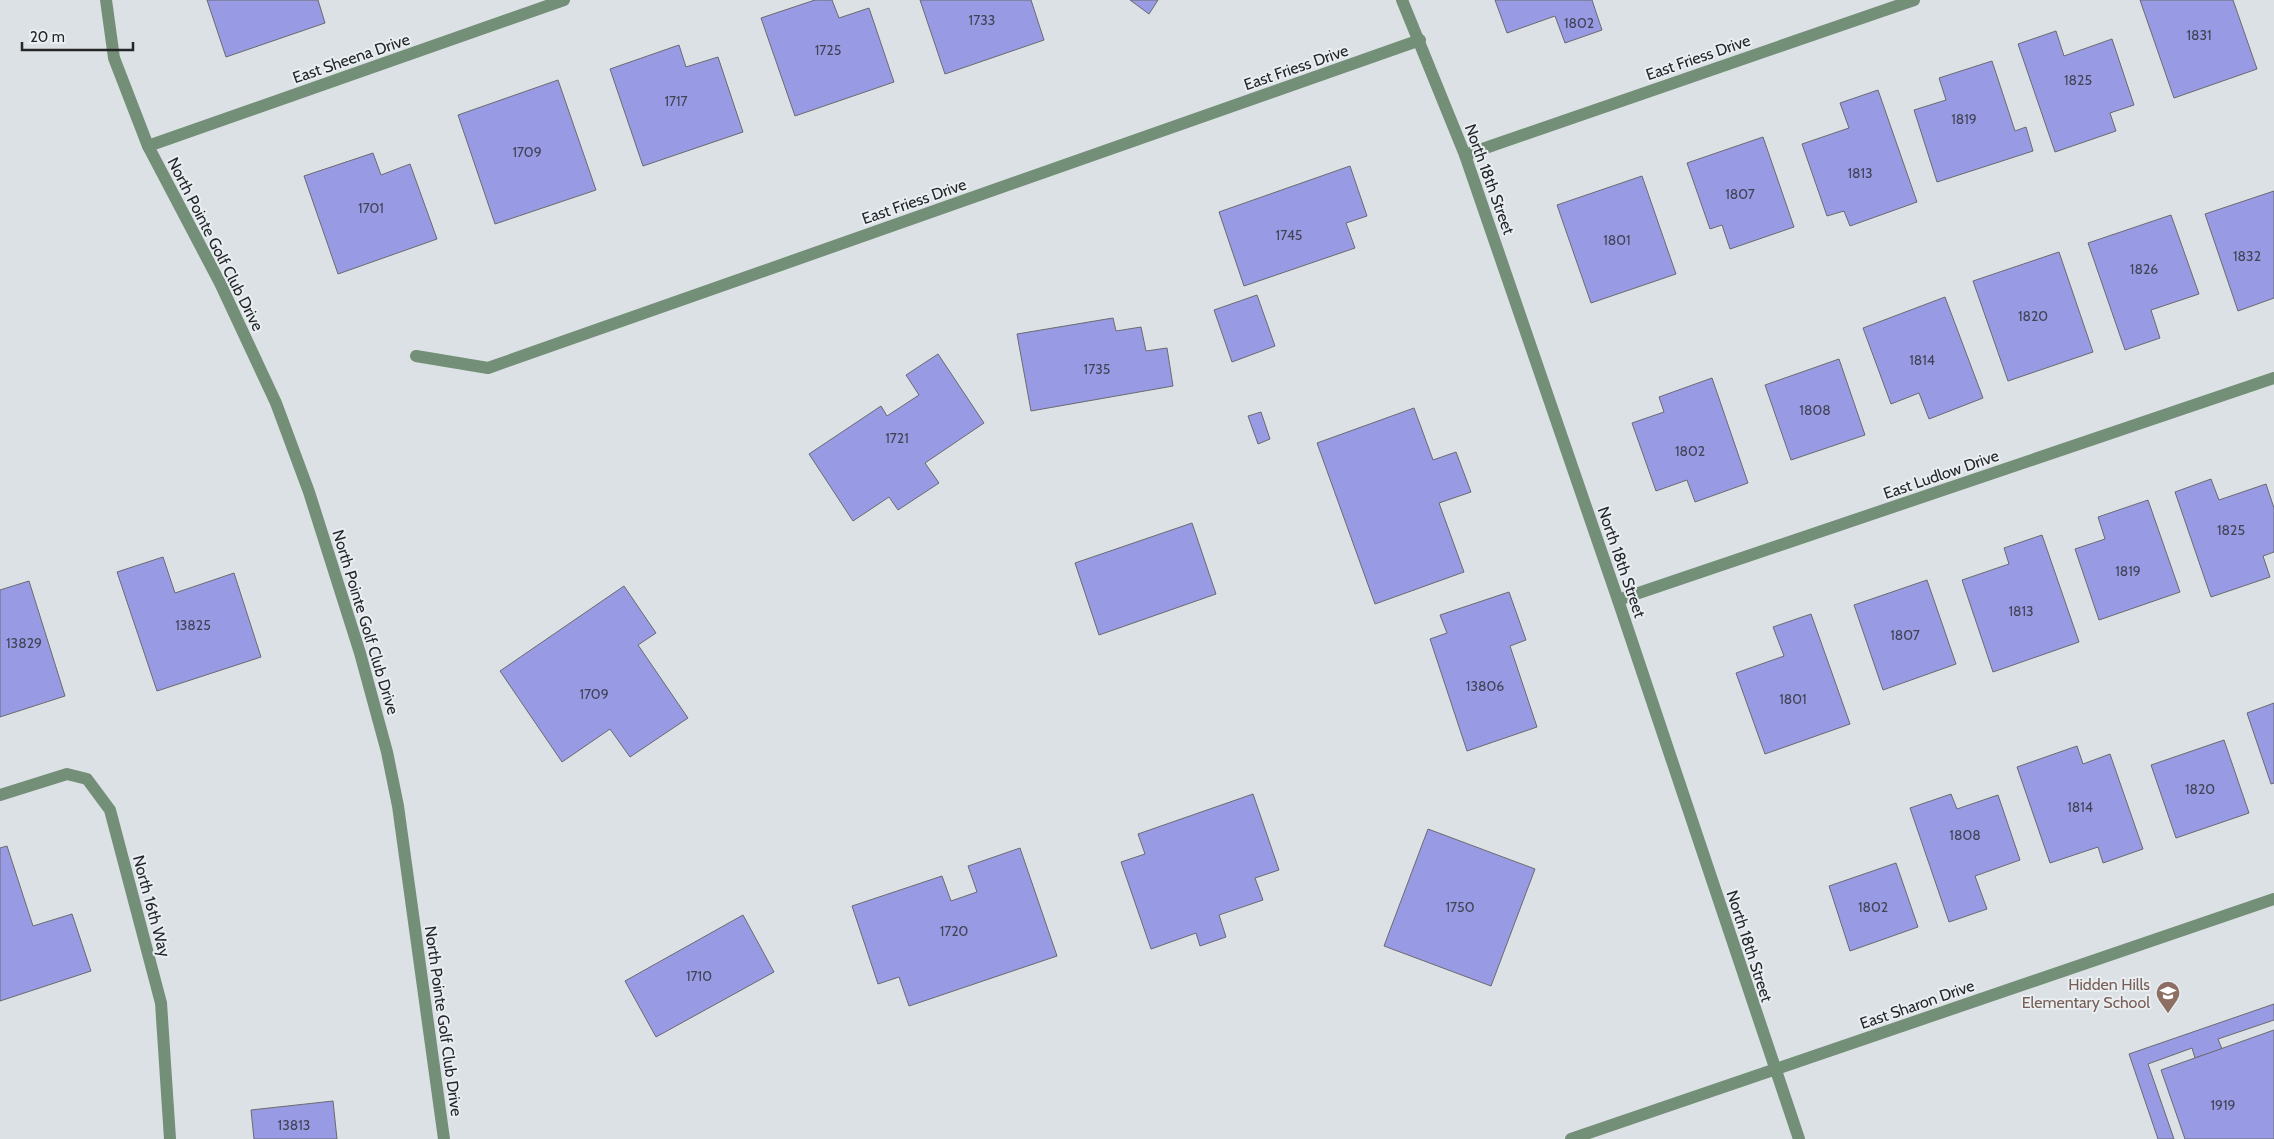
<svg xmlns="http://www.w3.org/2000/svg" width="2274" height="1139" font-family="Cabin,sans-serif">
<style>
.building{fill:#989be3;stroke:#6a6a6f}
.lines{fill:none;stroke-linecap:round;stroke-linejoin:round}
.minor{stroke:#748f77;stroke-width:12}
.labels{text-anchor:middle;stroke-width:4;stroke-linejoin:round;paint-order:stroke}
.number-label{font-size:14px;fill:#414356}
.street-label{font-size:16px;fill:#242627;stroke:#e9eef2}
.education-label{font-size:16px;fill:#785e54;stroke:#e9eef2;text-anchor:end}
</style>
<rect width="100%" height="100%" fill="#dce1e5"/>
<g class="building">
<path d="M207 0H318L325 23 226 57Z"/>
<path d="M815 0H832L839 18 869 8 894 82 795 116 761 18Z"/>
<path d="M920 0H1031L1044 40 945 74Z"/>
<path d="M1130 0H1158L1149 14Z"/>
<path d="M1495 0H1592L1602 30 1565 43 1555 16 1507 33Z"/>
<path d="M2140 0H2233L2257 69 2174 98Z"/>
<path d="M2056 31 2064 56 2112 39 2134 105 2110 113 2116 131 2055 152 2018 44Z"/>
<path d="M679 45 686 67 718 57 743 132 643 166 610 69Z"/>
<path d="M1992 61 2015 131 2026 127 2033 151 1937 182 1914 110 1946 100 1939 78Z"/>
<path d="M558 80 596 190 495 224 458 115Z"/>
<path d="M1878 90 1917 202 1850 226 1844 211 1827 216 1802 144 1849 128 1840 103Z"/>
<path d="M1763 137 1794 227 1730 249 1722 225 1710 229 1687 163Z"/>
<path d="M373 153 381 175 410 164 437 239 338 274 304 176Z"/>
<path d="M1350 166 1367 216 1346 223 1355 248 1244 286 1219 212Z"/>
<path d="M1642 176 1676 274 1591 303 1557 205Z"/>
<path d="M2274 191V298L2238 311 2205 214Z"/>
<path d="M2171 215 2199 294 2151 310 2160 338 2125 350 2088 243Z"/>
<path d="M2059 252 2093 352 2008 381 1973 281Z"/>
<path d="M1257 295 1275 346 1232 362 1214 310Z"/>
<path d="M1945 297 1983 398 1929 419 1919 393 1891 404 1863 328Z"/>
<path d="M1113 318 1116 331 1141 327 1146 351 1167 348 1173 386 1031 411 1017 334Z"/>
<path d="M938 354 984 423 925 463 939 483 898 510 889 497 853 521 809 454 881 406 887 416 919 395 906 375Z"/>
<path d="M1839 359 1865 435 1791 460 1765 385Z"/>
<path d="M1712 378 1748 483 1695 502 1687 480 1656 491 1632 423 1664 412 1659 397Z"/>
<path d="M1414 408 1433 460 1456 452 1471 492 1439 503 1464 572 1375 604 1317 443Z"/>
<path d="M1261 412 1270 439 1258 444 1248 416Z"/>
<path d="M2211 479 2219 500 2266 484 2274 508V552L2263 556 2270 577 2211 597 2175 492Z"/>
<path d="M2148 500 2180 592 2099 620 2075 549 2105 539 2098 517Z"/>
<path d="M1192 523 1216 594 1099 635 1075 563Z"/>
<path d="M2042 535 2079 642 1993 672 1962 580 2009 564 2004 548Z"/>
<path d="M163 557 175 593 234 573 261 657 157 691 117 572Z"/>
<path d="M1927 580 1956 664 1883 690 1854 605Z"/>
<path d="M29 581 65 696 0 717V590Z"/>
<path d="M624 586 656 633 638 645 688 718 630 757 610 729 562 762 500 671Z"/>
<path d="M1509 592 1526 640 1510 646 1537 727 1467 751 1430 639 1447 633 1440 615Z"/>
<path d="M1811 614 1850 724 1765 754 1736 673 1784 656 1773 627Z"/>
<path d="M2274 703V783L2271 784 2247 713Z"/>
<path d="M2224 740 2249 813 2176 838 2151 765Z"/>
<path d="M2077 746 2083 764 2110 754 2143 849 2103 863 2098 847 2050 863 2017 767Z"/>
<path d="M1253 794 1279 870 1255 878 1263 900 1219 915 1226 937 1200 946 1196 933 1151 949 1121 862 1145 854 1138 834Z"/>
<path d="M1951 794 1957 809 1998 795 2020 860 1975 876 1987 909 1949 922 1910 808Z"/>
<path d="M1428 829 1535 869 1491 986 1384 946Z"/>
<path d="M7 846 33 926 72 914 91 971 0 1001V848Z"/>
<path d="M1020 848 1057 956 909 1006 899 977 878 984 852 906 942 876 951 901 977 892 968 866Z"/>
<path d="M1896 863 1918 927 1850 951 1829 886Z"/>
<path d="M743 915 774 972 656 1037 625 981Z"/>
<path d="M2274 1004V1020L2218 1039 2222 1049 2195 1058 2192 1048 2148 1064 2174 1139H2158L2129 1054Z"/>
<path d="M2274 1030V1139H2185L2161 1070Z"/>
<path d="M333 1101 337 1139H254L251 1110Z"/>
</g>
<g class="lines">
<g class="minor">
<path d="M106 0 114 58 148 146 220 283 276 403 309 492 360 653 387 752 398 806 444 1139"/>
<path d="M1402 0 1465 155 1618 600 1799 1139"/>
<path d="M148 146 564 0"/>
<path d="M1465 155 1914 0"/>
<path d="M416 356 488 368 1420 40"/>
<path d="M1618 600 2274 378"/>
<path d="M0 795 67 774 87 779 110 810 161 1003 170 1139"/>
<path d="M1571 1139 2274 899"/>
</g>
</g>
<defs>
<symbol id="school-pin" viewBox="-11 -11 22 30"><path d="M0 17L-7.5 6A9.5 9.5 0 1 1 7.5 6Z" fill="#8d6e63" stroke="#e9eef2"/><path d="M0-5L7-2L0 1L-7-2ZM-4 1L0 2.5L4 1V4Q0 6-4 4Z" fill="#fff"/></symbol>
</defs>
<g fill-rule="evenodd">
<use href="#school-pin" x="2154" y="979" width="28" height="38"/>
</g>
<g class="labels">
<g class="number-label">
<text x="982" y="25">1733</text>
<text x="1579" y="28">1802</text>
<text x="2199" y="40">1831</text>
<text x="828" y="55">1725</text>
<text x="2078" y="85">1825</text>
<text x="676" y="106">1717</text>
<text x="1964" y="124">1819</text>
<text x="527" y="157">1709</text>
<text x="1860" y="178">1813</text>
<text x="1740" y="199">1807</text>
<text x="371" y="213">1701</text>
<text x="1289" y="240">1745</text>
<text x="1617" y="245">1801</text>
<text x="2247" y="261">1832</text>
<text x="2144" y="274">1826</text>
<text x="2033" y="321">1820</text>
<text x="1922" y="365">1814</text>
<text x="1097" y="374">1735</text>
<text x="1815" y="415">1808</text>
<text x="897" y="443">1721</text>
<text x="1690" y="456">1802</text>
<text x="2231" y="535">1825</text>
<text x="2128" y="576">1819</text>
<text x="2021" y="616">1813</text>
<text x="193" y="630">13825</text>
<text x="1905" y="640">1807</text>
<text x="24" y="648">13829</text>
<text x="1485" y="691">13806</text>
<text x="594" y="699">1709</text>
<text x="1793" y="704">1801</text>
<text x="2200" y="794">1820</text>
<text x="2080" y="812">1814</text>
<text x="1965" y="840">1808</text>
<text x="1460" y="912">1750</text>
<text x="1873" y="912">1802</text>
<text x="954" y="936">1720</text>
<text x="699" y="981">1710</text>
<text x="2223" y="1110">1919</text>
<text x="294" y="1130">13813</text>
</g>
<g class="street-label">
<text transform="translate(1698 57) rotate(-19)" y="6">East Friess Drive</text>
<text transform="translate(351 58) rotate(-19)" y="6">East Sheena Drive</text>
<text transform="translate(1296 67) rotate(-19)" y="6">East Friess Drive</text>
<text transform="translate(1490 179) rotate(70)" y="6">North 18th Street</text>
<text transform="translate(914 201) rotate(-19)" y="6">East Friess Drive</text>
<text transform="translate(216 244) rotate(63)" y="6">North Pointe Golf Club Drive</text>
<text transform="translate(1941 474) rotate(-19)" y="6">East Ludlow Drive</text>
<text transform="translate(1622 562) rotate(71)" y="6">North 18th Street</text>
<text transform="translate(366 622) rotate(73)" y="6">North Pointe Golf Club Drive</text>
<text transform="translate(152 906) rotate(75)" y="6">North 16th Way</text>
<text transform="translate(1750 946) rotate(72)" y="6">North 18th Street</text>
<text transform="translate(1917 1004) rotate(-19)" y="6">East Sharon Drive</text>
<text transform="translate(444 1021) rotate(82)" y="6">North Pointe Golf Club Drive</text>
</g>
<g class="education-label">
<text x="2150" y="990">Hidden Hills<tspan x="2150" dy="18">Elementary School</tspan></text>
</g>
</g>
<path d="M22 42v8h111v-8" fill="none" stroke="#242627" stroke-width="2.5"/>
<text x="30" y="42" font-size="15" fill="#242627" stroke="#e9eef2" stroke-width="4" paint-order="stroke">20 m</text>
</svg>
